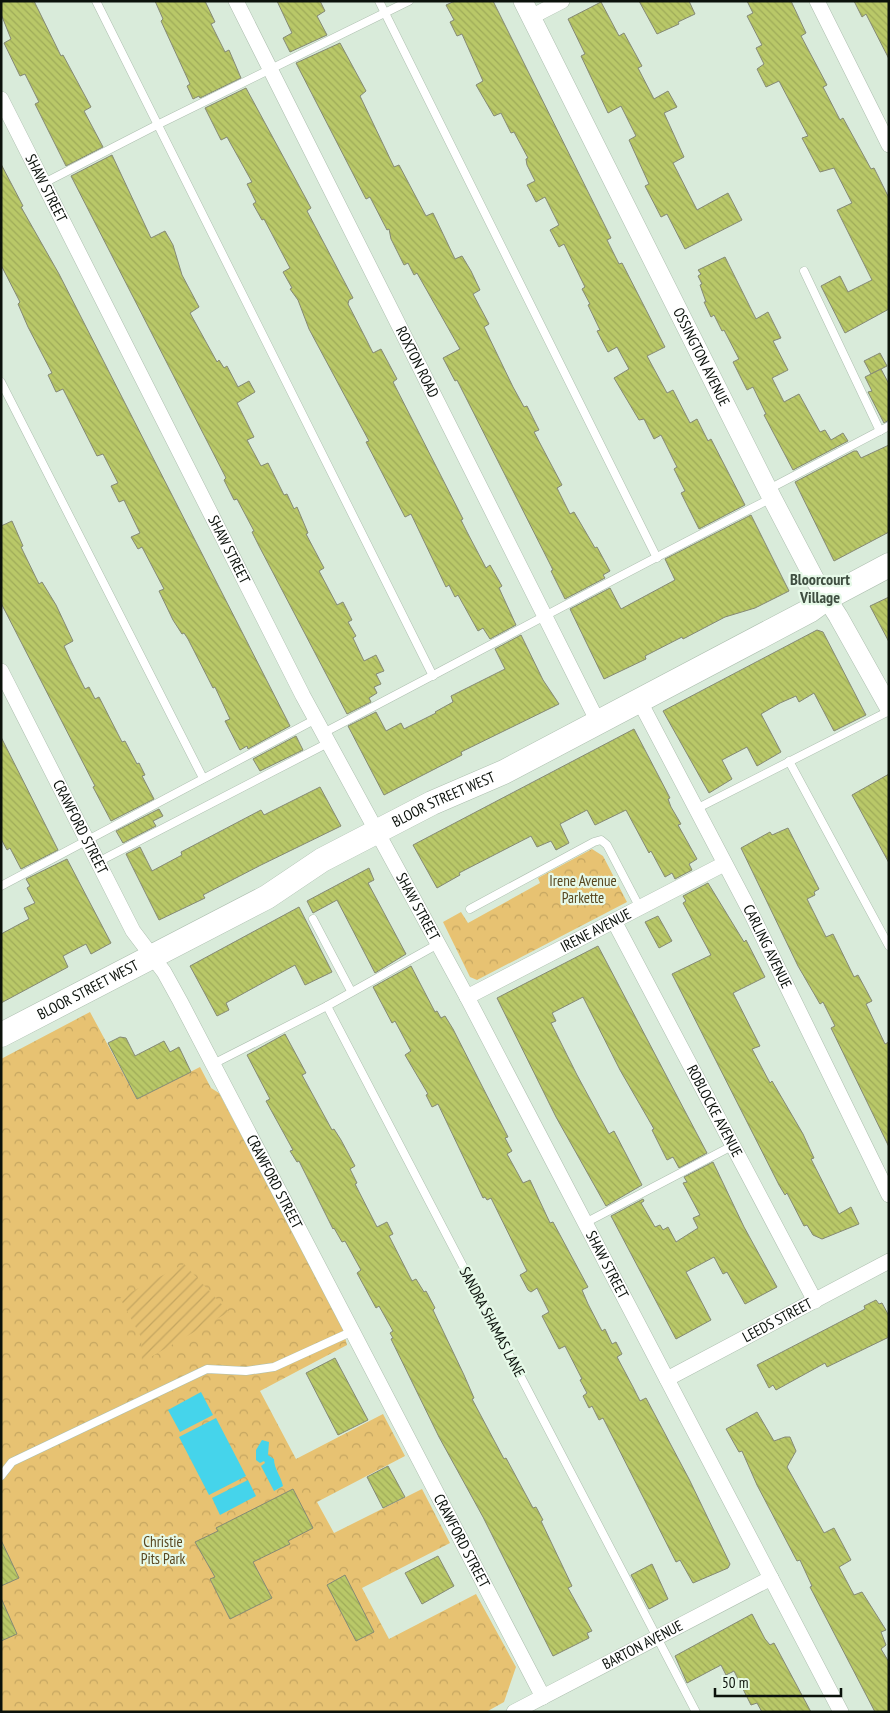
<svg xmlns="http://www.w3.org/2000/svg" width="890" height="1713" font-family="'PT Sans Narrow',sans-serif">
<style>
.park{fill:url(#park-crowns)}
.garden{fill:url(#garden-furrows)}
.water{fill:#45d4eb}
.building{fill:url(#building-back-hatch);stroke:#858975}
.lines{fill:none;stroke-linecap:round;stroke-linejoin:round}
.service-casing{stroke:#adbfaf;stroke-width:9}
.minor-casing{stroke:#adbfaf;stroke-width:16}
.tertiary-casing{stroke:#adbfaf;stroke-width:20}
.primary-casing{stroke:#adbfaf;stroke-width:25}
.service{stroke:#fff;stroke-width:8}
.minor{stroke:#fff;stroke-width:15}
.tertiary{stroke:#fff;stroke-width:19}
.primary{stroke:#fff;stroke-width:24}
.labels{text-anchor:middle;stroke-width:4.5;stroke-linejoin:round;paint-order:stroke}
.street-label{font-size:15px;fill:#0b110b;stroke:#e6f9e8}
.park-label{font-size:15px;fill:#58461f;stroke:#e6f9e8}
.neighbourhood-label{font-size:16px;font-weight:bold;fill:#3f4e41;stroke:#e6f9e8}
</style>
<defs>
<pattern id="park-crowns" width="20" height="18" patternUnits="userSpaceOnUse" patternTransform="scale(1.25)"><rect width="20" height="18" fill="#e7c272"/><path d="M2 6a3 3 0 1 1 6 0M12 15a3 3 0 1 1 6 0" fill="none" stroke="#c5a661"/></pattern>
<pattern id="garden-furrows" width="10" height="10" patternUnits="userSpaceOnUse" patternTransform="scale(1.25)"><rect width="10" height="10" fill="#e7c272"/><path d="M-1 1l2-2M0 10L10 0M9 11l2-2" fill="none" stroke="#c5a661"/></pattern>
<pattern id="building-back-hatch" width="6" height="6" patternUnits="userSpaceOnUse" patternTransform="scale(1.25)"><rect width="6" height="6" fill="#b9c868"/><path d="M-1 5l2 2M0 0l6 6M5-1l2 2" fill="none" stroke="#9eab59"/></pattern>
</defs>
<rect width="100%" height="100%" fill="#d9ebda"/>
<g class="park">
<path d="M592 849 603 856 627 902 477 980 470 977 443 922 461 912 468 923 540 883 538 878Z"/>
<path d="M90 1012 137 1099 200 1067 211 1088 219 1093 342 1326 347 1345 260 1391 296 1459 383 1414 405 1456 317 1502 334 1533 422 1489 450 1543 362 1588 389 1639 476 1594 516 1667 504 1702 486 1712H1V1059Z"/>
</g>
<path class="garden" d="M184 1264 229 1312 142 1362 141 1337 120 1298Z"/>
<g class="water">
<path d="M201 1392 213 1415 180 1432 168 1410Z"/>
<path d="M216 1418 246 1476 209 1495 179 1437Z"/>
<path d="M262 1440 269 1442 268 1455 274 1459C274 1469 281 1476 283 1486L274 1491 261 1466 265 1463 264 1461 260 1463 256 1460V1450Z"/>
<path d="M248 1480 256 1496 220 1515 212 1498Z"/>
</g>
<g class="building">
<path d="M1 1H34L61 56 63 55 91 107 84 111 103 147 66 166 35 104 39 102 25 74 20 76 4 43 11 39 1 14Z"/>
<path d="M155 1H205L215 22 211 24 225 52 229 50 241 78 200 98 199 96 193 99 187 86 190 84 161 21 163 19Z"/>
<path d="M277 1H320L325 11 317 16 327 35 290 52 283 38 292 33Z"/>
<path d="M455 1H493L611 238 607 240 619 264 622 263 665 347 647 356 667 393 673 390 690 423 697 419 708 441 711 439 745 505 699 529 681 493 685 491 674 469 677 467 661 435 654 439 644 419 639 420 614 378 629 369 617 347 608 352 597 331 600 330 588 305 590 304 582 289 585 287 564 244 559 247 550 230 559 225 545 197 536 202 527 185 535 181 527 165 526 159 528 158 514 132 511 133 501 113 494 116 476 85 483 81 462 34 457 36 450 22 454 20 446 5Z"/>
<path d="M639 1H689L695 14 678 22 679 24 657 34Z"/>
<path d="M747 1H791L806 33 801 36 827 85 823 87 840 120 843 118 871 169 874 168 889 198V309L845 333 821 286 840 276 848 292 872 280 837 210 852 203 834 168 820 172 802 138 808 136 779 81 766 87 757 69 764 64 756 48 762 45 747 16 753 13Z"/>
<path d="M854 1H889V59L866 14 862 17Z"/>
<path d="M601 2 619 36 624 33 642 66 638 68 654 99 668 91 677 107 664 113 684 157 673 163 697 210 728 193 742 220 685 249 667 214 661 217 645 186 649 184 629 140 636 136 621 106 608 113 581 56 585 54 568 19Z"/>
<path d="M340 43 366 91 360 96 394 167 399 165 426 216 433 213 455 259 462 256 471 271 480 290 473 294 489 324 484 327 513 387 524 407 527 406 539 430 534 432 562 485 557 488 570 514 574 512 595 548 597 547 610 571 603 575 605 578 565 599 551 571 553 570 457 380 455 381 443 358 460 349 417 273 414 275 408 263 404 265 391 239 389 229 387 230 370 197 366 199 296 63Z"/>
<path d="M246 88 311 208 307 211 353 298 349 300 348 304 366 339 373 353 381 349 397 379 393 382 463 519 461 520 467 532 486 568 490 565 502 586 499 588 516 625 490 639 483 628 478 631 458 595 455 597 449 585 446 587 411 514 405 517 366 442 369 441 309 329 298 300 290 289 292 288 283 272 290 268 264 219 262 220 253 204 256 202 247 184 252 182 227 137 221 140 205 108Z"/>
<path d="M112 155 151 238 165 231 173 245 182 275 199 307 190 313 217 362 219 360 224 368 227 366 238 387 249 381 255 392 237 403 254 437 247 440 261 466 268 463 284 495 287 494 294 509 297 507 308 533 306 534 324 568 319 571 337 605 343 602 352 620 348 622 356 636 353 638 364 661 376 655 384 671 376 674 381 684 374 687 377 693 369 698 371 702 347 714 259 546 252 532 254 531 237 499 234 500 224 480 226 478 71 176Z"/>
<path d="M1 164 23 206 21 207 59 274 290 726 248 749 247 746 240 750 225 721 230 719 215 687 213 688 188 639 184 633 182 634 173 620 159 591 164 589 142 547 138 549 131 537 140 533 124 500 119 502 111 486 118 483 103 454 97 456 63 389 56 392 48 375 52 373 28 327 18 304 20 302 1 265Z"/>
<path d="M725 257 756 319 768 312 781 338 773 341 788 370 772 378 784 402 799 394 820 432 825 430 831 440 843 433 848 441 793 470 764 415 766 414 753 387 747 390 733 362 739 359 724 330 722 331 714 315 711 317 704 302H706L700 285 702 284 698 276 701 274 698 270Z"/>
<path d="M880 353 887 366 871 374 864 361Z"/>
<path d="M881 369 889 384V420L884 423 868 392 872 391 865 377Z"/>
<path d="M889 445V532L834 561 795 482 854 451H857L861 458Z"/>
<path d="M751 515 789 591 755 608 725 617 683 639 682 637 645 656 646 659 604 679 570 609 610 588 621 609 675 580 665 559Z"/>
<path d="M12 521 23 546 21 547 39 584 42 582 56 605 73 641 64 646 70 659 85 689 89 687 95 699 99 697 122 742 125 741 137 764 139 763 145 775 142 776 154 799 111 821 93 787 95 786 1 603V526Z"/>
<path d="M889 597V642L870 606Z"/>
<path d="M817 630 823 632 866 715 834 731 814 693 799 702 796 696 780 703 761 714 781 752 757 766 747 747 722 760 732 779 709 793 663 711Z"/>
<path d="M521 635 543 680 559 704 461 752 462 755 384 795 348 726 376 712 386 731 401 723 404 729 436 713 435 712 453 702 451 696 505 669 495 649Z"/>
<path d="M634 729 670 798 668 799 671 807 681 824 678 825 697 859 689 864 692 870 675 879 672 873 665 877 651 851 649 853 626 810 595 825 587 810 560 824 569 843 556 850 551 841 537 847 531 836 459 873 460 875 437 888 413 845Z"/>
<path d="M296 736 303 750 260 771 253 759Z"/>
<path d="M1 737 58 850 21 869 10 848 7 850 1 839Z"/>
<path d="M889 774V863L852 795Z"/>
<path d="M320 787 341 826 261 865 203 895 205 898 159 920 126 854 140 847 152 871 182 855 181 852 261 810 264 815Z"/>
<path d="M159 809 163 816 153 821 156 826 123 843 116 831Z"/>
<path d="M788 828 819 889 814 892 815 895 807 899 826 937 833 934 854 977 858 975 872 1001 866 1004 885 1044 889 1042V1147L831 1028 835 1026 823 1002 820 1004 798 966 741 848 770 832 772 835Z"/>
<path d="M67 859 111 943 91 954 86 944 63 956 68 967 1 1003V934L29 919 24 908 35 903 27 888 30 886 26 879Z"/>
<path d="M369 868 374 880 368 883 406 954 375 973 337 900 313 913 307 901Z"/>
<path d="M708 883 744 942 746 940 765 977 733 993 760 1046 752 1049 770 1083 772 1081 803 1134 814 1158 811 1159 839 1214 851 1207 859 1224 822 1239 813 1235 807 1225 804 1226 787 1193 785 1195 779 1185 672 974 711 955 683 903 686 901 683 896Z"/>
<path d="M299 907 332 972 305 985 295 965 226 1003 229 1010 217 1016 190 966Z"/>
<path d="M658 916 672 941 659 948 645 922Z"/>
<path d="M598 946 707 1153 679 1168 673 1157 667 1160 652 1130 654 1129 620 1070 583 997 552 1013 556 1021 551 1023 577 1075 609 1134 614 1131 642 1185 606 1206 556 1117 497 998Z"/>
<path d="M411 966 435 1012 437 1011 441 1018 445 1016 453 1029 508 1137 505 1138 512 1151 507 1154 523 1183 530 1180 550 1223 553 1222 588 1287 582 1290 588 1304 602 1331 605 1329 612 1344 616 1342 622 1354 617 1357 633 1387 640 1401 646 1398 689 1479 730 1564 728 1568 693 1583 680 1560 676 1562 603 1418 599 1420 592 1406 589 1408 583 1396 587 1393 580 1380 582 1379 565 1346 559 1349 542 1316 549 1312 537 1288 531 1292 528 1290 520 1275 527 1271 491 1198 487 1200 485 1197 483 1198 438 1104 432 1107 426 1095 428 1094 405 1055 411 1051 395 1021 392 1023 373 987Z"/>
<path d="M285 1034 306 1073 302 1075 332 1130 334 1129 341 1140 355 1166 350 1169 357 1183 355 1184 377 1227 387 1222 393 1234 389 1236 412 1281 416 1279 424 1292 426 1291 435 1308 433 1310 464 1375 474 1398 472 1399 504 1459 506 1458 533 1508 536 1507 543 1520 541 1521 572 1586 568 1588 592 1631 587 1633 589 1638 553 1656 483 1517 439 1437 391 1339 393 1338 390 1333 393 1331 379 1306 376 1308 357 1273 361 1270 345 1241 342 1242 334 1228 333 1229 299 1161 297 1162 290 1151 293 1150 266 1101 270 1099 247 1055Z"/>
<path d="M120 1037 126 1038 135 1056 164 1041 170 1052 179 1047 191 1072 137 1099 108 1043Z"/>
<path d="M713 1162 744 1227 777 1287 745 1304 727 1272 723 1274 714 1257 686 1272 711 1320 676 1339 611 1216 643 1199 644 1201 641 1203 655 1227 660 1225 663 1230 668 1227 676 1242 698 1228 693 1218 700 1215 683 1183 687 1182 684 1177Z"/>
<path d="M876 1300 879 1304 882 1303 889 1316V1337L827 1367 825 1363 776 1390 773 1385 769 1388 757 1365 865 1309 864 1306Z"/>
<path d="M335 1358 368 1420 338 1435 306 1373Z"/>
<path d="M757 1412 774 1441 785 1437H790L796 1451 787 1467 824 1533 834 1528 851 1560 839 1567 854 1595 862 1592 886 1630 881 1632 886 1645 881 1649 889 1662V1712H875L810 1587 812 1586 800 1560 797 1561 757 1485 742 1451 739 1452 726 1429Z"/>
<path d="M388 1466 405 1497 383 1508 367 1477Z"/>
<path d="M293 1489 313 1528 288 1541 290 1544 253 1562 272 1598 230 1619 210 1579 215 1577 195 1542 218 1531 216 1528Z"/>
<path d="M1 1540 19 1578 1 1586Z"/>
<path d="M438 1556 454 1586 422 1604 405 1573Z"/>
<path d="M652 1564 668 1599 649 1609 631 1575Z"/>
<path d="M345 1575 374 1632 356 1641 327 1585Z"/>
<path d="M1 1598 17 1634 1 1641Z"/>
<path d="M752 1614 765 1639 770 1645 774 1643 811 1712H762L757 1703 751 1705 734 1671 726 1675 721 1665 687 1683 675 1656Z"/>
</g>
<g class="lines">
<defs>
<g id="service">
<path d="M96 1 433 676"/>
<path d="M379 1 657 558"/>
<path d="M44 183 157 125 409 1"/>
<path d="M804 271 880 431"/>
<path d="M1 382 203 778"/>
<path d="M769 489 889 426"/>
<path d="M323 733C473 655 621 574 772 498"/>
<path d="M789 761 889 946"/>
<path d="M696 809 889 711"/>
<path d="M98 862 328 743"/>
<path d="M1 886 316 719"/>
<path d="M470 909 594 842 601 840 607 845 640 908"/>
<path d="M313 919 351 991"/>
<path d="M327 1006 696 1712"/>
<path d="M213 1064 327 1006 438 944"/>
<path d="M585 1223 732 1146"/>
<path d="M1 1476 12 1462 207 1369 246 1371 274 1367 353 1331"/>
</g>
<g id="minor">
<path id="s1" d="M236 1 598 722"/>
<path d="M817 1 889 145"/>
<path d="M531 17 562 1"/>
<path id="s2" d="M1 99 303 696 467 997 841 1712"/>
<path id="s3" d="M1 671 133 931 164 972 180 1001 543 1697"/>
<path id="s4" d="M639 700 751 913 889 1195"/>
<path id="s5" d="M614 921 815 1301"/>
<path id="s6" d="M467 997 724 864"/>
<path id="s7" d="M667 1379 889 1261"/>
<path id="s8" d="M514 1712 771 1578"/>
</g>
<g id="tertiary">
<path id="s9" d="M523 1 772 498 815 580 838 616 889 707"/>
</g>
<g id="primary">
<path id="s10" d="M1 1035 267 897 322 860 432 803 504 772 809 611 827 598 889 565"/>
</g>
</defs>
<use href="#service" class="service-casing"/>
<use href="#minor" class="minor-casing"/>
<use href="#tertiary" class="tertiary-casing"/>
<use href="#primary" class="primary-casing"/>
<use href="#service" class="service"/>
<use href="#minor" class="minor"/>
<use href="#tertiary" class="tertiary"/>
<use href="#primary" class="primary"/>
</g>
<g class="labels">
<g class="street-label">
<text dy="5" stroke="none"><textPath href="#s2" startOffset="100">SHAW STREET</textPath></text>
<text dy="5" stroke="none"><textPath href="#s9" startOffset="398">OSSINGTON AVENUE</textPath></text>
<text dy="5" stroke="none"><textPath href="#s1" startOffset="404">ROXTON ROAD</textPath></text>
<text dy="5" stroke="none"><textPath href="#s2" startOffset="505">SHAW STREET</textPath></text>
<text dy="5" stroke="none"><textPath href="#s10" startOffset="502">BLOOR STREET WEST</textPath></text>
<text dy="5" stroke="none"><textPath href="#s3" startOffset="175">CRAWFORD STREET</textPath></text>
<text dy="5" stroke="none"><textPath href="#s2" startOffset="909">SHAW STREET</textPath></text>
<text dy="5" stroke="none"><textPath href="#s6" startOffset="145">IRENE AVENUE</textPath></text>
<text dy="5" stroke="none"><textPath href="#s4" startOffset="278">CARLING AVENUE</textPath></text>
<text dy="5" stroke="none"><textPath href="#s10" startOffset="98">BLOOR STREET WEST</textPath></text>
<text dy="5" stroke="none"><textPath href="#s5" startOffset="215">ROBLOCKE AVENUE</textPath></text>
<text dy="5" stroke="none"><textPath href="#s3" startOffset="580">CRAWFORD STREET</textPath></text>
<text dy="5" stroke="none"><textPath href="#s2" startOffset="1314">SHAW STREET</textPath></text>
<text dy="5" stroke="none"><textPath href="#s7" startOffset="125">LEEDS STREET</textPath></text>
<text transform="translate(492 1322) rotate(62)" y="5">SANDRA SHAMAS LANE</text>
<text dy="5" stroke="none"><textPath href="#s3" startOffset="985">CRAWFORD STREET</textPath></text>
<text dy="5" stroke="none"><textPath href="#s8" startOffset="145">BARTON AVENUE</textPath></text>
</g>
<g class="park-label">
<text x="583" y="886">Irene Avenue<tspan x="583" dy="17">Parkette</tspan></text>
<text x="163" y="1547">Christie<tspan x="163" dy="17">Pits Park</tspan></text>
</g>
<g class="neighbourhood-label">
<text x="820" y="585">Bloorcourt<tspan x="820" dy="18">Village</tspan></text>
</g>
</g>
<rect width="890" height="1713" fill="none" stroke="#0b110b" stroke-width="5"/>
<path d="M715 1688v8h126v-8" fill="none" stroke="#0b110b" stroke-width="2.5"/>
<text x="722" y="1688" font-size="15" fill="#0b110b" stroke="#e6f9e8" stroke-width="4" paint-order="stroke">50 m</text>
</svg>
